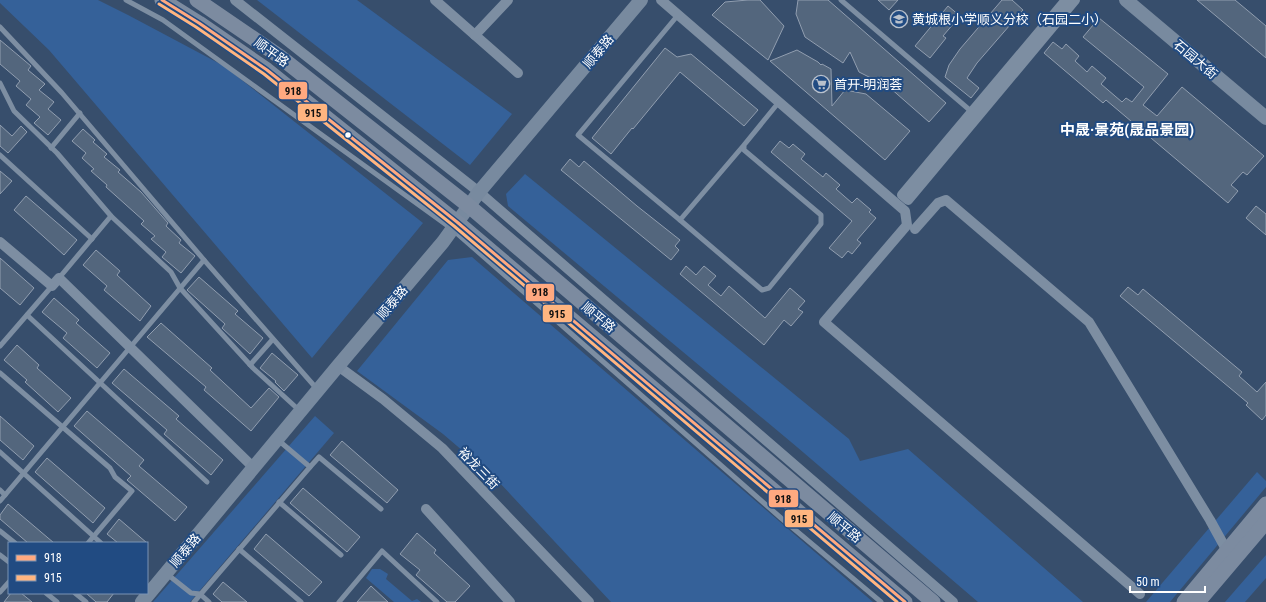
<svg xmlns="http://www.w3.org/2000/svg" width="1266" height="602" font-family="'Roboto Condensed','Noto Sans SC',sans-serif">
<style>
.green{fill:#356199}
.building{fill:#53667d;stroke:#919eb0}
.lines{fill:none;stroke-linecap:round;stroke-linejoin:round}
.lane{stroke:#7d8ea2;stroke-width:5}
.street{stroke:#7d8ea2;stroke-width:10}
.secondary{stroke:#788a9f;stroke-width:14}
.primary{stroke:#7c8ba0;stroke-width:15}
.bus-1-casing{stroke:#214b82;stroke-width:6}
.bus-2-casing{stroke:#214b82;stroke-width:6}
.bus-1{stroke:#ffa980;stroke-width:3}
.bus-2{stroke:#ffb580;stroke-width:3}
.bus-dot{fill:#fff;stroke:#214b82;stroke-width:1.5}
.labels{text-anchor:middle;stroke-width:4;stroke-linejoin:round;paint-order:stroke}
.poi-label{font-size:13px;fill:#fff;stroke:#214b82;text-anchor:start}
.street-label{font-size:13px;fill:#fff;stroke:#214b82}
.quarter-label{font-size:15px;font-weight:bold;fill:#fff;stroke:#214b82}
.line-badge{stroke:#214b82;stroke-width:1.5}
.pale-badge-label{font-size:11px;text-anchor:middle;font-weight:bold;fill:#111}
</style>
<rect width="100%" height="100%" fill="#374e6c"/>
<g class="green">
<path d="M0 0H98L128 15 224 66 423 223 312 358 49 50 0 3Z"/>
<path d="M257 0H357L512 114 470 165Z"/>
<path d="M525 174 849 439 860 461 908 449 1083 602H978L797 447 508 206 506 194Z"/>
<path d="M472 257 873 602H611L498 481 443 434 357 371 448 260Z"/>
<path d="M315 416 334 433 190 602H153Z"/>
<path d="M1257 472 1266 481V487L1170 602H1146Z"/>
<path d="M1266 555V578L1245 602H1225Z"/>
<path d="M372 569H380L388 574 386 579 412 601 417 599 421 602H394L366 578Z"/>
</g>
<g class="building">
<path d="M748 0H760L784 26 768 60 712 15 725 2Z"/>
<path d="M798 0H828L946 103 929 122 889 87 859 72 850 52 843 63 805 37 796 14Z"/>
<path d="M878 0H898L889 10Z"/>
<path d="M1002 0H1012L1023 10 977 63 967 78 979 88 971 98 945 77 949 65 960 49Z"/>
<path d="M1197 0H1235L1253 15 1266 26V58Z"/>
<path d="M948 6 960 16 943 36 946 38 930 58 915 46Z"/>
<path d="M1099 18 1168 74 1143 105 1157 116 1182 87 1264 156 1247 175 1243 172 1231 185 1238 191 1228 203 1106 100 1103 103 1044 53 1053 42 1062 49 1066 44 1079 56 1075 61 1087 72 1092 66 1106 78 1101 84 1122 102 1126 98 1132 102 1144 87 1083 37Z"/>
<path d="M0 40 31 66 28 70 45 84 39 90 54 102 48 109 61 120 48 135 34 123 40 117 26 105 31 99 16 86 20 81 0 64Z"/>
<path d="M665 48 677 57 691 54 758 110 744 126 680 72 633 129 632 128 611 154 592 138Z"/>
<path d="M797 50 818 62 821 65 822 64 831 69 832 106 845 90 866 94 910 131 885 160 770 61Z"/>
<path d="M0 125 12 136 21 126 27 132 8 153 0 146Z"/>
<path d="M83 129 95 140 93 142 107 154 104 157 120 170 118 172 141 192 168 223 166 226 181 240 179 243 195 256 181 273 162 257 166 252 151 239 155 236 141 224 144 221 106 187 107 185 91 171 94 169 82 158 86 153 72 141Z"/>
<path d="M780 141 789 148 793 144 805 154 801 159 823 177 826 173 840 185 836 189 852 203 857 198 871 210 869 212 876 218 857 240 861 243 852 254 848 251 842 258 829 248 852 221 771 152Z"/>
<path d="M570 159 579 167 584 161 637 206 680 240 675 246 679 250 671 260 561 170Z"/>
<path d="M0 171 12 181 0 194Z"/>
<path d="M26 196 77 240 64 255 14 210Z"/>
<path d="M1256 206 1266 214V235L1246 218Z"/>
<path d="M96 250 120 271 117 275 151 306 140 321 104 290 107 286 83 265Z"/>
<path d="M0 258 34 288 20 305 0 288Z"/>
<path d="M686 266 696 275 704 266 716 276 708 285 721 296 729 286 765 318 790 288 805 301 798 309 803 312 791 326 784 320 764 345 680 274Z"/>
<path d="M199 277 238 311 235 314 263 338 250 354 222 328 225 324 187 290Z"/>
<path d="M1128 287 1138 295 1143 289 1242 372 1239 376 1257 392 1266 382V415L1262 420 1246 405 1248 403 1120 296Z"/>
<path d="M54 298 79 320 76 323 110 353 97 368 63 338 67 333 42 312Z"/>
<path d="M161 323 212 368 210 370 251 408 269 388 279 397 251 431 204 390 206 387 147 337Z"/>
<path d="M17 345 39 365 37 368 71 398 58 412 25 382 27 380 4 360Z"/>
<path d="M272 353 298 375 284 391 275 382 276 381 260 368Z"/>
<path d="M124 369 179 416 176 419 223 460 211 475 164 434 167 430 112 383Z"/>
<path d="M87 411 144 460 139 466 187 507 175 521 127 480 131 476 74 426Z"/>
<path d="M0 416 34 446 23 460 0 440Z"/>
<path d="M342 441 398 490 387 503 330 455Z"/>
<path d="M47 458 105 508 93 523 35 472Z"/>
<path d="M303 488 360 537 347 552 290 503Z"/>
<path d="M8 504 54 543H28L0 519V515Z"/>
<path d="M119 519 147 543H118L107 534Z"/>
<path d="M417 533 436 550 434 553 470 586 455 602H447L416 575 420 570 400 554Z"/>
<path d="M266 534 322 582 309 596 254 549Z"/>
<path d="M223 582 247 602H222L213 594Z"/>
<path d="M371 586 388 602H357Z"/>
<path d="M11 593H21L32 602H4Z"/>
<path d="M86 593H114L107 602H96Z"/>
</g>
<g class="lines">
<g class="lane">
<path d="M126 0 163 20 452 229 781 518 881 602"/>
<path d="M841 0 972 112"/>
<path d="M678 15 578 135 680 220"/>
<path d="M0 27 62 93 204 260 317 389"/>
<path d="M0 83 14 111 57 153 111 216 171 272 180 288 253 368 300 411"/>
<path d="M744 145 680 220 762 290 769 288 821 224V215L744 150V145L779 102"/>
<path d="M51 148 80 113"/>
<path d="M0 155 92 239"/>
<path d="M59 278 111 216"/>
<path d="M27 315 207 482"/>
<path d="M0 346 52 286"/>
<path d="M250 365 273 339"/>
<path d="M0 373 110 468 115 477 132 491 88 543"/>
<path d="M0 452 101 543"/>
<path d="M310 467 319 457 381 509"/>
<path d="M0 490 5 495"/>
<path d="M0 501 204 260"/>
<path d="M279 502 341 555"/>
<path d="M0 531 15 543"/>
<path d="M239 549 301 602"/>
<path d="M0 555 9 562"/>
<path d="M167 574 191 593 200 594 209 602"/>
<path d="M0 592 9 582"/>
<path d="M46 593 57 602"/>
<path d="M75 593 86 602"/>
<path d="M194 602 310 467 278 440"/>
<path d="M339 602 382 551 437 602"/>
</g>
<g class="street">
<path d="M235 0 479 192 953 602"/>
<path d="M435 0 518 73"/>
<path d="M661 0 905 211 907 225 824 322 1140 594"/>
<path d="M1066 0 902 195 908 200 1075 0"/>
<path d="M475 35 508 0"/>
<path d="M915 229 938 203 946 200 1089 322 1210 520 1227 551"/>
<path d="M0 242 52 286 59 278 254 468"/>
<path d="M338 366 383 399 442 448 589 602"/>
<path d="M426 509 510 602"/>
</g>
<g class="secondary">
<path d="M1126 0 1266 118"/>
<path d="M142 602 338 366 443 242 479 192 641 0"/>
</g>
<g class="primary">
<path d="M162 0 199 23 267 70 457 222 905 602"/>
<path d="M197 0 279 56 469 206 933 602"/>
<path d="M1184 602 1266 504"/>
<path d="M1198 602 1266 522"/>
</g>
<defs>
<path id="bus-1" d="M162 0 199 23 267 70 457 222 905 602"/>
<path id="bus-2" d="M159 4 196 27 264 74 454 226 897 602"/>
</defs>
<use href="#bus-1" class="bus-1-casing"/>
<use href="#bus-2" class="bus-2-casing"/>
<use href="#bus-1" class="bus-1"/>
<use href="#bus-2" class="bus-2"/>
</g>
<defs>
<symbol id="school-ring" viewBox="-11 -11 22 22"><circle r="9.5" fill="#214b82" stroke="#b9c1cc" stroke-width="1.5"/><path d="M0-5L7-2L0 1L-7-2ZM-4 1L0 2.5L4 1V4Q0 6-4 4Z" fill="#b9c1cc"/></symbol>
<symbol id="supermarket-ring" viewBox="-11 -11 22 22"><circle r="9.5" fill="#214b82" stroke="#b9c1cc" stroke-width="1.5"/><path d="M-6-5.5h2.5l.6 2H6L4.5 2H-2.5L-4.4-4H-6ZM-1.5 3.2a1.3 1.3 0 1 0 .1 0ZM3 3.2a1.3 1.3 0 1 0 .1 0Z" fill="#b9c1cc"/></symbol>
</defs>
<g fill-rule="evenodd">
<use href="#school-ring" x="889" y="9" width="20" height="20"/>
<use href="#supermarket-ring" x="811" y="74" width="20" height="20"/>
</g>
<circle class="bus-dot" cx="348" cy="135" r="3.5"/>
<g class="labels">
<g class="poi-label">
<text x="912" y="24">黄城根小学顺义分校（石园二小）</text>
<text x="834" y="89">首开-明润荟</text>
</g>
<g class="street-label">
<text transform="translate(598 51) rotate(-50)" y="5">顺泰路</text>
<text transform="translate(272 52) rotate(36)" y="5">顺平路</text>
<text transform="translate(1196 59) rotate(40)" y="5">石园大街</text>
<text transform="translate(392 302) rotate(-50)" y="5">顺泰路</text>
<text transform="translate(599 317) rotate(40)" y="5">顺平路</text>
<text transform="translate(479 468) rotate(46)" y="5">裕龙三街</text>
<text transform="translate(845 527) rotate(40)" y="5">顺平路</text>
<text transform="translate(185 550) rotate(-50)" y="5">顺泰路</text>
</g>
<g class="quarter-label">
<text x="1127" y="135">中晟·景苑(晟品景园)</text>
</g>
</g>
<g class="line-badge">
<rect x="278" y="81" width="30" height="19" rx="4" fill="#ffa980"/>
<rect x="297" y="103" width="31" height="19" rx="4" fill="#ffb580"/>
<rect x="525" y="283" width="30" height="19" rx="4" fill="#ffa980"/>
<rect x="542" y="304" width="31" height="19" rx="4" fill="#ffb580"/>
<rect x="768" y="489" width="31" height="19" rx="4" fill="#ffa980"/>
<rect x="784" y="509" width="30" height="19" rx="4" fill="#ffb580"/>
</g>
<g class="pale-badge-label">
<text x="293" y="95">918</text>
<text x="313" y="117">915</text>
<text x="540" y="296">918</text>
<text x="557" y="318">915</text>
<text x="783" y="503">918</text>
<text x="799" y="523">915</text>
</g>
<rect x="8" y="542" width="140" height="52" fill="#214b82" stroke="#7a93b4"/>
<rect x="16" y="555" width="20" height="6" fill="#ffa980" stroke="#7a93b4"/>
<text x="44" y="562" font-size="12" fill="#ffffff">918</text>
<rect x="16" y="575" width="20" height="6" fill="#ffb580" stroke="#7a93b4"/>
<text x="44" y="582" font-size="12" fill="#ffffff">915</text>
<path d="M1130 586v6h75v-6" fill="none" stroke="#ffffff" stroke-width="2"/>
<text x="1136" y="586" font-size="12" fill="#ffffff" stroke="#214b82" stroke-width="3" paint-order="stroke">50 m</text>
</svg>
